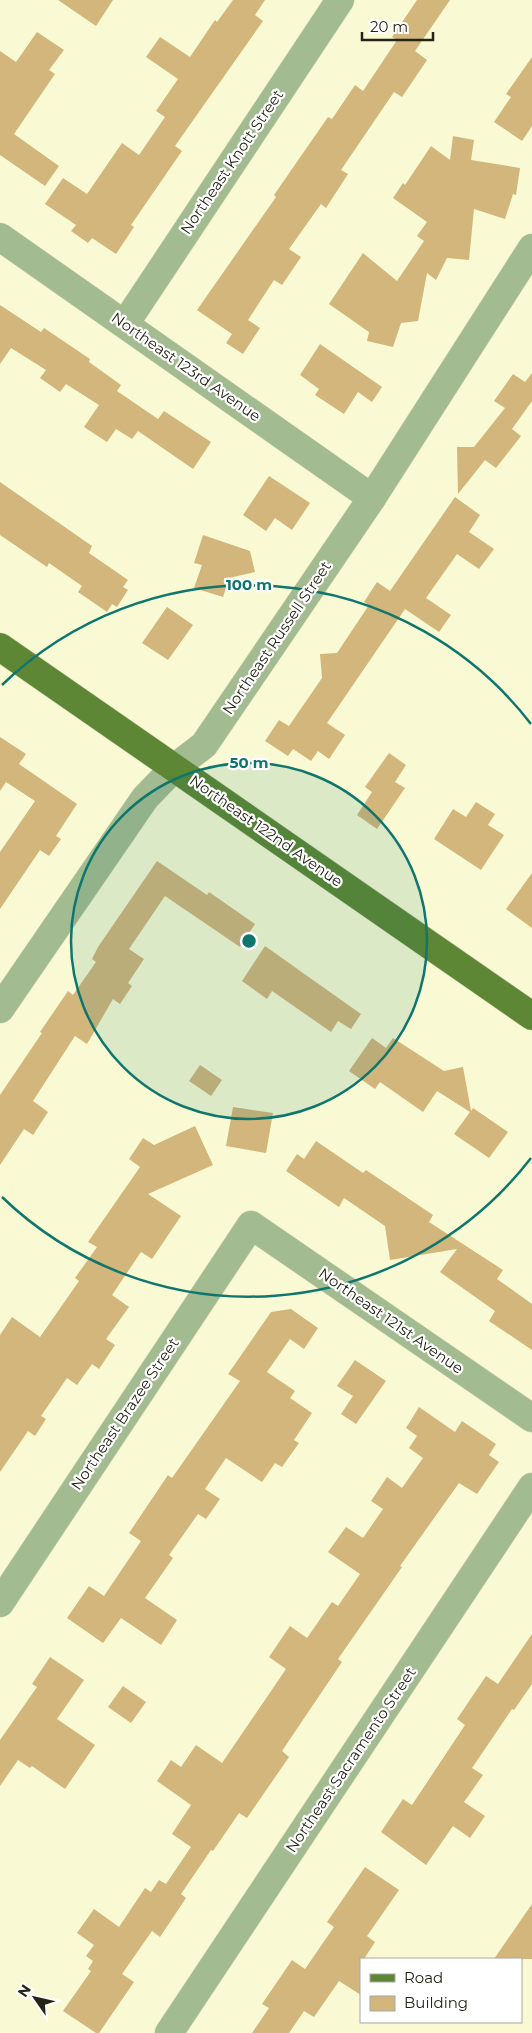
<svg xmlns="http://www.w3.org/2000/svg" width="532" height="2033" font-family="Montserrat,sans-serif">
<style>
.building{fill:#d2b67b}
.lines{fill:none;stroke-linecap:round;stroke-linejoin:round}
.minor-casing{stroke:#d3d4b2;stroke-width:29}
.major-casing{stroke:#d3d4b2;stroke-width:29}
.minor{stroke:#a3bb90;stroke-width:28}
.major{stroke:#5d8734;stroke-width:28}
.ring{fill:none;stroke:#0f766e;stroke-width:2.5}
.labels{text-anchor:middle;stroke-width:4.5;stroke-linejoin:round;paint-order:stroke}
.street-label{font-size:15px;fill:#242517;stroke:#fff}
.centre{fill:#0f766e;stroke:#fff;stroke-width:2.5}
.ring-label{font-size:15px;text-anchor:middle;font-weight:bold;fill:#0f766e;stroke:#fff;stroke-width:4.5;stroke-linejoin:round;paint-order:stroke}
</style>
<rect width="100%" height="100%" fill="#f9fad4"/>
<g class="building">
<path d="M58 0H113L96 26Z"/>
<path d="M233 0H265L255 15 263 21 175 146 182 151 131 225 134 227 116 254 92 238 88 243 71 231 76 225 45 204 63 178 87 194 122 143 139 155 165 117 156 111 178 79 146 57 160 37 190 57 215 20 217 22Z"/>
<path d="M417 0H450L415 51 427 60 402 97 394 92 341 170 348 174 326 208 321 204 289 249 301 257 282 285 274 280 248 320 260 328 243 354 226 343 232 334 197 310 276 197 274 195 328 117 332 119 355 85 363 91 397 40 392 37Z"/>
<path d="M37 32 64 50 49 70 55 74 14 134 59 166 45 186 0 155V51L16 62Z"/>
<path d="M532 57V126L522 141 494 122 511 97 506 94Z"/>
<path d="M453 136 474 140 471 160 520 168 516 195 513 194 505 219 474 209 469 260 447 258 436 280 427 273 418 321 401 323 393 347 367 341 369 332 329 304 363 253 397 281 424 241 417 236 427 222 393 198 403 183 405 185 431 146 450 160Z"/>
<path d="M0 305 41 332 44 328 90 359 89 362 121 385 117 391 158 419 164 411 211 442 193 469 138 431 132 439 116 429 107 442 84 427 99 405 66 384 60 392 40 378 46 370 11 348 0 364Z"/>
<path d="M320 344 382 387 372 402 358 392 344 414 315 395 319 389 300 375Z"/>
<path d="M532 373V401L512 429 521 436 496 468 485 460 458 494 457 447H474L505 408 494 401 513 374 525 382Z"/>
<path d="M269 476 310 503 292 530 275 518 266 531 243 515Z"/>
<path d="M0 482 92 546 89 553 128 580 123 587 128 590 117 607 112 604 107 612 78 592 82 586 49 563 47 567 0 535Z"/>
<path d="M455 497 480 515 469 532 494 549 479 569 457 554 426 598 451 615 439 632 405 609 327 723 345 735 329 759 318 751 311 761 293 749 288 756 265 741 279 720 289 726 322 678 320 654 337 653 369 605 364 602 377 582 390 591Z"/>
<path d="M203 535 250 551 255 572 229 578 223 597 194 588 202 565 194 563Z"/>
<path d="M167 607 193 625 168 660 142 643Z"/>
<path d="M0 737 26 754 19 764 77 804 56 836 61 839 49 856 40 850 0 909V852L35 801 6 782 0 791Z"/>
<path d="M389 753 406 765 395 782 405 788 377 829 357 815 372 792 365 787Z"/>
<path d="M476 802 495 814 488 825 504 835 481 870 434 839 453 809 466 817Z"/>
<path d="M157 861 207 895 209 892 255 924 240 947 165 896 129 949 144 959 128 983 132 986 120 1004 113 999 87 1044 75 1036 33 1101 48 1112 33 1135 24 1129 0 1165V1095L42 1033 40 1032 68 991 73 995 96 962 92 959 98 947Z"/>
<path d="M532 873V928L506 909Z"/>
<path d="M265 946 361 1014 351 1029 338 1021 331 1032 272 991 267 999 242 981Z"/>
<path d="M372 1038 386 1048 393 1038 444 1071 463 1067 471 1111 473 1108 508 1132 489 1158 454 1134 470 1112 437 1091 423 1112 380 1082 375 1089 349 1071Z"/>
<path d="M200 1065 222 1080 211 1096 189 1081Z"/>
<path d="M233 1107 273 1113 266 1153 226 1146Z"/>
<path d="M195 1126 213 1165 148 1194 181 1216 152 1259 141 1252 112 1295 129 1307 106 1339 115 1345 99 1369 92 1364 77 1385 67 1378 41 1416 46 1419 35 1436 28 1431 0 1472V1335L12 1317 40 1337 79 1281 75 1278 97 1247 88 1242 140 1167 129 1159 143 1138 154 1145Z"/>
<path d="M316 1141 363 1173 366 1170 433 1215 429 1222 503 1270 497 1279 532 1304V1350L489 1321 495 1311 440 1272 457 1249 390 1260 385 1226 344 1198 339 1207 286 1171 297 1154 304 1159Z"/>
<path d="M291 1309 318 1328 304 1349 290 1339 267 1372 295 1391 290 1398 312 1413 294 1440 299 1443 282 1467 275 1463 262 1482 226 1458 205 1489 220 1499 206 1519 198 1514 169 1555 173 1558 145 1598 177 1620 161 1645 121 1618 103 1643 67 1618 89 1586 104 1596 141 1541 129 1533 168 1475 172 1478 240 1381 228 1374 271 1312Z"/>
<path d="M355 1360 386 1381 356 1424 341 1414 353 1396 337 1386Z"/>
<path d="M419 1407 455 1432 462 1421 496 1444 489 1455 499 1462 477 1494 459 1483 400 1566 402 1567 338 1659 342 1662 282 1751 289 1757 247 1818 239 1813 213 1851 211 1850 181 1894 186 1898 160 1937 152 1931 122 1974 134 1982 99 2033H96L63 2011 91 1971 88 1969 93 1961 86 1956 94 1945 77 1933 94 1909 119 1927 145 1888 151 1892 159 1880 166 1884 191 1847 172 1834 191 1805 157 1781 171 1760 181 1767 196 1745 222 1763 286 1669 269 1657 290 1626 307 1638 332 1602 338 1606 360 1574 328 1552 346 1527 363 1538 383 1509 371 1501 387 1477 402 1488 423 1458 409 1448 417 1436 406 1428Z"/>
<path d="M532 1634V1684L514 1710 512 1709 472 1768 483 1775 464 1802 485 1816 470 1838 453 1826 426 1865 381 1832 403 1799 412 1805 465 1725 457 1719 486 1676 498 1684Z"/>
<path d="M50 1657 84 1680 57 1719 95 1745 65 1789 32 1766 30 1768 18 1760 0 1786V1740L37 1687 32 1684Z"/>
<path d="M123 1686 146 1702 131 1723 108 1707Z"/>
<path d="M365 1867 399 1890 367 1936 375 1942 364 1959H361V1995L339 1981 314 2017 304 2011 289 2033H252L269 2008 262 2004 292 1960 305 1969 334 1927 327 1922Z"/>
<path d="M532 1904V1959H494Z"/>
</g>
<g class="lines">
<defs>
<g id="minor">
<path d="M0 237 372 498"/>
<path d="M125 324 340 0"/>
<path d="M0 1009 145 798 174 768 204 745 372 498 532 248"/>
<path d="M0 1603 251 1225 532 1418"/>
<path d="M169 2033 532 1487"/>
</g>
<path id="major" d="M0 647 532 1016"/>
</defs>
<use href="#minor" class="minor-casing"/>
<use href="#major" class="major-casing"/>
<use href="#minor" class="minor"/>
<use href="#major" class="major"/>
</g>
<circle cx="249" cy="941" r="178" fill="#0f766e" fill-opacity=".12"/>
<g class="ring">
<circle cx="249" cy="941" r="178"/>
<path d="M531 1158A356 356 0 0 1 2 1197M2 685A356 356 0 0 1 531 724"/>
</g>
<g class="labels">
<g class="street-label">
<text transform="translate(232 162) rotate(-56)" y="5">Northeast Knott Street</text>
<text transform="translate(186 367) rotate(35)" y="5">Northeast 123rd Avenue</text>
<text transform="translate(277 638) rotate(-56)" y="5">Northeast Russell Street</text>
<text transform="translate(266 831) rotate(35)" y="5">Northeast 122nd Avenue</text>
<text transform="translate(391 1321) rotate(35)" y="5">Northeast 121st Avenue</text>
<text transform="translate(125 1414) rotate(-56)" y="5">Northeast Brazee Street</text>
<text transform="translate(351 1760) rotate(-56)" y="5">Northeast Sacramento Street</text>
</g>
</g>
<circle cx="249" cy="941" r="8" class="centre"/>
<g class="ring-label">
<text x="249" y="590">100 m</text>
<text x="249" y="768">50 m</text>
</g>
<rect x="360" y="1958" width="162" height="65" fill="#ffffff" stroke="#a7a8a2"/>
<rect x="370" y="1974" width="25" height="8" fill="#5d8734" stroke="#a7a8a2"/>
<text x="404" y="1983" font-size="15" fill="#242517">Road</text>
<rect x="370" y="1996" width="25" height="15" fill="#d2b67b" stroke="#a7a8a2"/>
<text x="404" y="2008" font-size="15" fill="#242517">Building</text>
<g transform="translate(35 1998) rotate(304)" stroke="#ffffff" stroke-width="4" paint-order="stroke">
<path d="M0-4L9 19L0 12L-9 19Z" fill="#242517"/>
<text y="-8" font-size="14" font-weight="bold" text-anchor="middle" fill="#242517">N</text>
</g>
<path d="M362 32v8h71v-8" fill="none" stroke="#242517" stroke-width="2.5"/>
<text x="370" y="32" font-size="15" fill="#242517" stroke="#ffffff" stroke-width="4" paint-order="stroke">20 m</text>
</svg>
